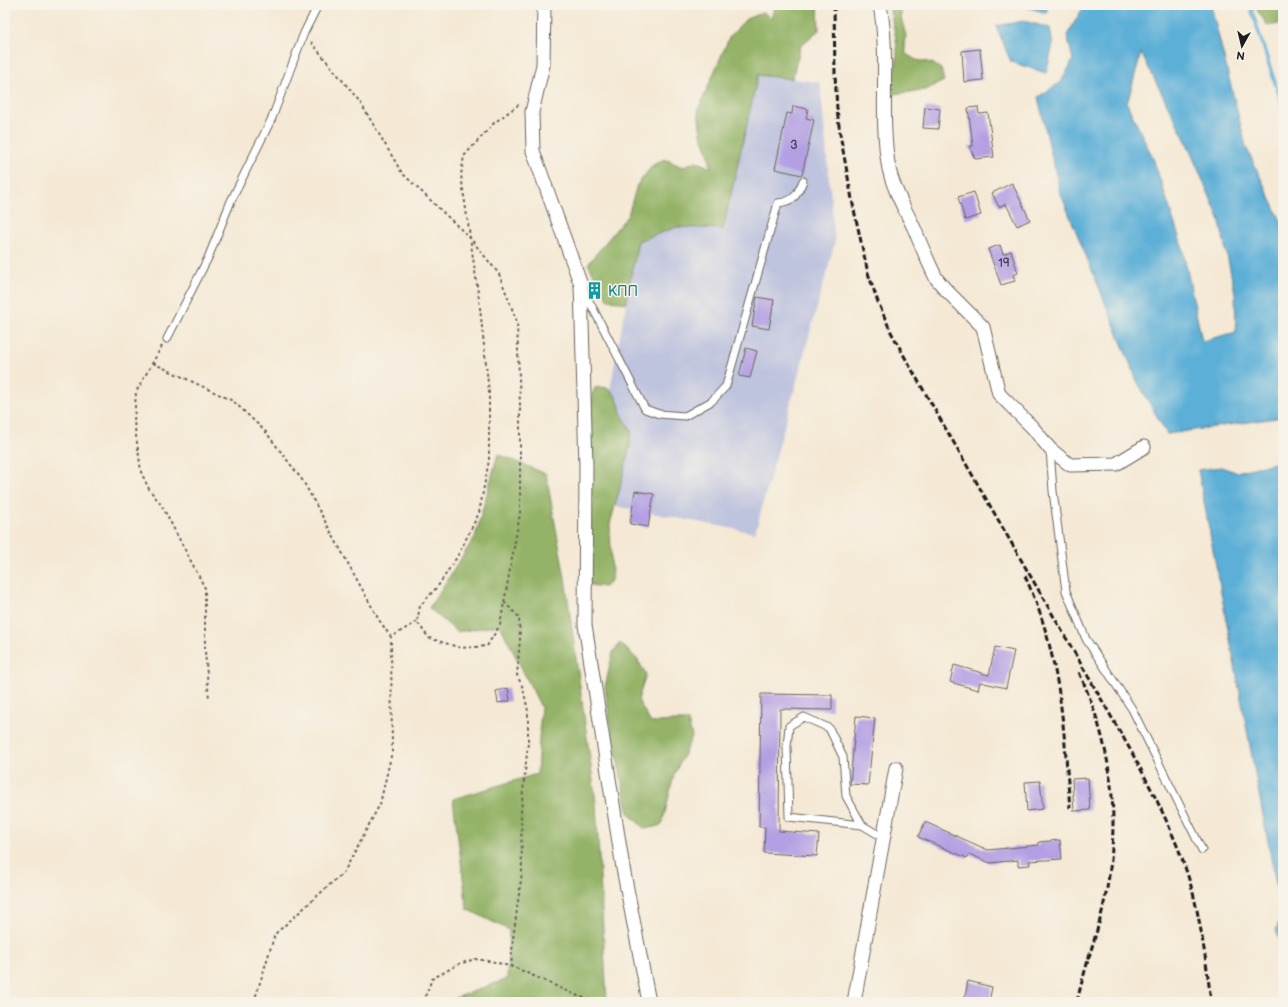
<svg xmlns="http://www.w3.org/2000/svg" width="1288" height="1007" font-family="'Balsamiq Sans',sans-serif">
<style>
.industrial{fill:#bec3de}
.forest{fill:#94b367;stroke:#586842}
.water{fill:#5cafd7;stroke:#3c667a;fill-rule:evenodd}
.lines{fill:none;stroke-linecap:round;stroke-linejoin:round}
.stream{stroke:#5cafd7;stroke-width:3.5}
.building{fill:#b39fe3}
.lane-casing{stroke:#68645d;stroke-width:9}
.street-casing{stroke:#68645d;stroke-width:15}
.path{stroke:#68645d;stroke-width:2;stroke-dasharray:3 3;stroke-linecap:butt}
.lane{stroke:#fff;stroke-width:7}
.street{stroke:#fff;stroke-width:13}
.rail{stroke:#1c1c1c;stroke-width:3;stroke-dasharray:6 3;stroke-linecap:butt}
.labels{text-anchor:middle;stroke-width:3;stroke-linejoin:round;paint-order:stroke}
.number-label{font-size:12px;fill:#423d4e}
.culture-label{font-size:14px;fill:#0d838f;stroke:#f7f3e8;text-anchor:start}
</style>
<rect width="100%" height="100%" fill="#f7f3e8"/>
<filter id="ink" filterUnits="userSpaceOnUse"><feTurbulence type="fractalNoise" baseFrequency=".025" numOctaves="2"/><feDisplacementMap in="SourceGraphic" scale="8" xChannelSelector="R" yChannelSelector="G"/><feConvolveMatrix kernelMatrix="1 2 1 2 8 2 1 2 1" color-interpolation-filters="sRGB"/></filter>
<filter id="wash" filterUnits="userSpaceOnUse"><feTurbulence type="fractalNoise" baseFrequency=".012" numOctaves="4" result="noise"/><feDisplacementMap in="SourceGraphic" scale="16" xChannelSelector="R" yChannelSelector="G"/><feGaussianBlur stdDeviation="0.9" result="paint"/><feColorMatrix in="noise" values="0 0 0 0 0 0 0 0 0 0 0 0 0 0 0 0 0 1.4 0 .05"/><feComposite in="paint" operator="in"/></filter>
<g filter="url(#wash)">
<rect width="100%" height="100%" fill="#f5e9d5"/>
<path class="industrial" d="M758 75 820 82 835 242 755 533 589 501 638 241 677 227 723 229Z"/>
<g class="forest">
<path d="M775 5H818L819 30 801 45 792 79 758 75 723 229 677 227 638 241 626 303 608 300 588 264 628 215 637 185 653 165 665 159 682 167 696 161 711 168 708 151 701 134 698 110 729 38 746 19 763 12 771 18Z"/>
<path d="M889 5H901V18L906 36 904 42 906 54 916 60 932 63 941 69 944 81 925 90 894 94C888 82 896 70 897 57 898 40 892 22 889 5Z"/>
<path d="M1259 5H1283V23L1268 26 1257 10Z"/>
<path d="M600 387 607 388 615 395 619 404 621 413 631 431 630 445 621 484 610 524 612 579 605 587 590 585V399L595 388Z"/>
<path d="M498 454 546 474 565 578 596 803 607 1002H453L455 998 507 979 509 930 467 909 453 799 537 774 541 707 500 625 457 632 429 608 475 537Z"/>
<path d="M620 643 637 659 646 674 638 700 651 723 670 721H688L692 737 674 775 662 825 645 829 629 814 612 735 605 687 613 652Z"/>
</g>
<g class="water">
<path d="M1019 5H1047V13Z"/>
<path d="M1074 5H1211L1246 147 1283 225V417L1167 434 1138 383 1060 192 1038 97 1061 82 1073 60 1067 35 1083 8ZM1141 53 1185 139 1219 218 1235 293 1236 332 1202 341 1182 246 1153 158 1127 104Z"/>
<path d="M1024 21 1050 28 1053 45 1046 73 1011 62 996 26Z"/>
<path d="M1283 461V951L1276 930 1282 916 1198 470 1221 467 1236 472Z"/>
</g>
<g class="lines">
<path class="stream" d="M1250 5 1283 108"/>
</g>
<g id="blocks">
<g class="building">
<path d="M980 49 983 80 964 82 962 51Z"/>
<path d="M793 106 808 109 806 118 814 120 802 175 775 169 787 113 792 114Z"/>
<path d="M925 107 940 109 938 129 923 128Z"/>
<path d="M978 107 979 114 988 113 994 157 975 159 969 146H973L968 108Z"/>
<path d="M1012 183 1030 220 1017 226 1006 204 999 207 992 193Z"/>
<path d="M974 192 981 215 965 220 958 197Z"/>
<path d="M1000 245 1003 254 1011 251 1018 273 1013 275 1015 281 1001 285 988 249Z"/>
<path d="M757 297 774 300 769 329 752 326Z"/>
<path d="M746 348 757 351 750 378 739 376Z"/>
<path d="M635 491 654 494 648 527 630 524Z"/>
<path d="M995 647 1014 651 1006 688 980 682 978 690 950 682 954 665 989 675Z"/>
<path d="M508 688 510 701 498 703 496 691Z"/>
<path d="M761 694 832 695V710L780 709 779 831 819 834 817 856 764 853 765 827H759Z"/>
<path d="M856 716 875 718 868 785 850 784Z"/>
<path d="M1088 778 1090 810 1074 811 1072 779Z"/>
<path d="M1040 781 1043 809 1027 811 1025 782Z"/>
<path d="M925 822 988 850 1039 845V842L1060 840 1062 859 1029 861 1030 865 1018 866V860L990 863 969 854 967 858 918 837Z"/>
<path d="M968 981 992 987 989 1002H964Z"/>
</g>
</g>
</g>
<g filter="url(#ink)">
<use href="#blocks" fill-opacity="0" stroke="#68645d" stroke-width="1"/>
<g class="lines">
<defs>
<g id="lane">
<path d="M584 291 645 409 659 414 685 416 712 401 726 386 778 203C795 201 797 195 803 181"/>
<path d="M167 339 208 258 231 201 272 118 304 33 318 5"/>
<path d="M1050 449 1053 491 1066 591 1086 639 1132 709 1202 850"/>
<path d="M862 825 846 796 843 757 829 728 804 717 789 726 787 747 789 817 862 825 884 838"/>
</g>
<g id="street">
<path d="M544 5 543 65 532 112 533 151 581 285 586 467 585 625 623 868 649 1002"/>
<path d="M880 5C890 59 879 115 889 169 894 191 905 209 914 228 921 245 928 262 936 278L945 289 983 327 999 394 1033 428 1050 449 1070 465 1116 464 1144 447"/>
<path d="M854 1002 896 768"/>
</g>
</defs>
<use href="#lane" class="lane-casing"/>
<use href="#street" class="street-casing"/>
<g class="path">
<path d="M766 7 769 5"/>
<path d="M311 42 360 102 402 173 470 238 499 274 517 322 520 405V514L500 625 487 646 461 648 429 638 417 622 420 606 438 586 457 557 479 513 489 460V392L479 299 461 175 464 156 494 123 521 103"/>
<path d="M162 346 136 392 134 422 139 456 141 472 149 489 162 506 205 588V651L209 699"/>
<path d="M153 363 233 401 265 431 303 481 379 620 391 637 417 622"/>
<path d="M504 602 519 617 520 639 517 675 523 688 528 711V743L521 811 522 872 513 939 511 967"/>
<path d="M254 1002 275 934 344 872 380 804 392 752 391 637"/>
<path d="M423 1002 432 979 459 964 475 959 495 962 516 968 578 996 597 1002"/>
</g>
<use href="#lane" class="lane"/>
<use href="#street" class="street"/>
<g class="rail">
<path d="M834 5 835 74 837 109 840 134 854 210 868 273 878 302 891 332 908 363 1131 751C1156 797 1181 846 1194 897 1202 931 1207 967 1211 1002"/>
<path d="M1025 576C1038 605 1048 634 1054 666 1064 712 1066 761 1070 808"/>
<path d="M1077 1002C1084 970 1095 940 1103 908 1122 823 1114 749 1078 670"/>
</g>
</g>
</g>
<defs>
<symbol id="building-bare" viewBox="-9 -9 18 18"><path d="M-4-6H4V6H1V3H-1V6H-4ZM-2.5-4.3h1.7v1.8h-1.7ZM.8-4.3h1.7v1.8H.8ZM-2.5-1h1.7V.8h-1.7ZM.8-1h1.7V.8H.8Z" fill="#0f9aa8" stroke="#f7f3e8" stroke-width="2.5" paint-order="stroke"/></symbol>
</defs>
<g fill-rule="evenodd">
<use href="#building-bare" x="582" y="278" width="25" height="25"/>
</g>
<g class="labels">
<g class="number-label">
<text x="794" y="149">3</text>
<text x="1004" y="267">19</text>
</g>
<g class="culture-label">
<text x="608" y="296">КПП</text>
</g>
</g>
<rect width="1288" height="1007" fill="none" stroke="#f7f3e8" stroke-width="20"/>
<g transform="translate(1242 46) rotate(188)" stroke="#f7f3e8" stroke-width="3" paint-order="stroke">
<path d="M0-3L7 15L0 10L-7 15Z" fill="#1c1c1c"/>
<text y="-6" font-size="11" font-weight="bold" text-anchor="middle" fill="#1c1c1c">N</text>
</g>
</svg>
